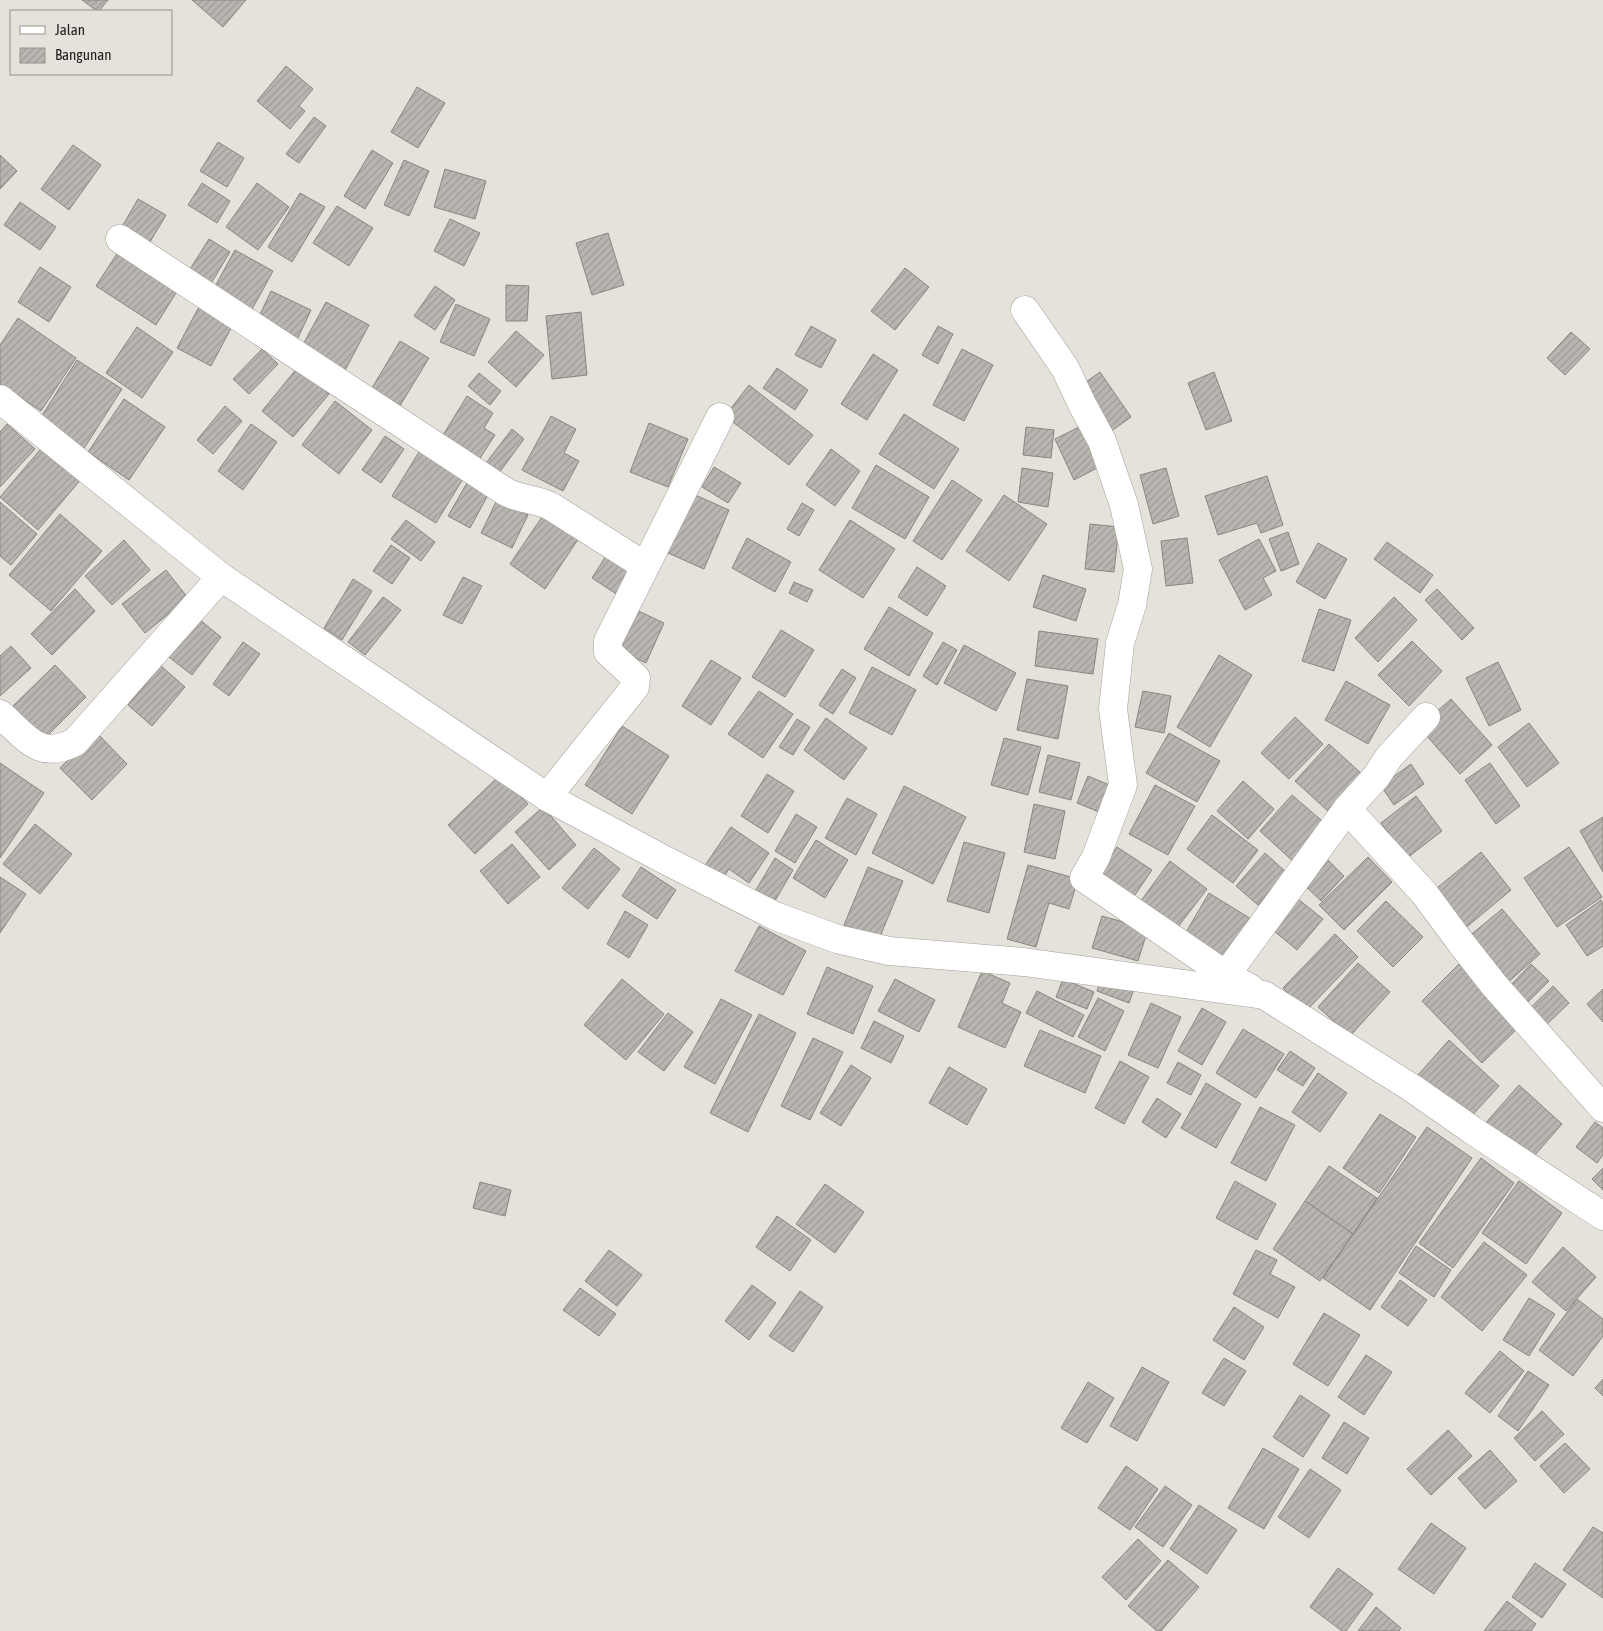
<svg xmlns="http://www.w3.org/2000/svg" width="1603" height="1631" font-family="'Asap Condensed',sans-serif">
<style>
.building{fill:url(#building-hatch);stroke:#898681}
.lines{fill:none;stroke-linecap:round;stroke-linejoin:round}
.street-casing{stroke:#a3a09a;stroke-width:29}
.street{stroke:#fff;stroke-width:28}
</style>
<defs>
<pattern id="building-hatch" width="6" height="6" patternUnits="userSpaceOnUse" patternTransform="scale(1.25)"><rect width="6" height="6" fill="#b9b5b0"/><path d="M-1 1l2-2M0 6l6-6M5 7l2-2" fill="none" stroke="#9f9b97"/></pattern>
</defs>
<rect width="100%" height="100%" fill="#e5e1db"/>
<g class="building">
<path d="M82 0H108L99 11H97Z"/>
<path d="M192 0H246L223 27Z"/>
<path d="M286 66 313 89 299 106 305 111 290 129 257 101Z"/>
<path d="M417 87 445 103 418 148 391 132Z"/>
<path d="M314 117 326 126 299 163 286 154Z"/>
<path d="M218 142 244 158 227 187 200 171Z"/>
<path d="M73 145 101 165 69 210 41 189Z"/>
<path d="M372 150 393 163 365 209 344 196Z"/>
<path d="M0 155 17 171 0 189Z"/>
<path d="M404 160 429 171 409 216 384 205Z"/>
<path d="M445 169 486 181 475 219 434 207Z"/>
<path d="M202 183 230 201 217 223 188 205Z"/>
<path d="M257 183 289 207 258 250 226 227Z"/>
<path d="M300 193 325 207 292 262 268 247Z"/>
<path d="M138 199 166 215 147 247 119 232Z"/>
<path d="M20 202 56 227 40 250 4 225Z"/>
<path d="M337 206 373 228 349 266 313 243Z"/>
<path d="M450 219 480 233 464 266 434 251Z"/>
<path d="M608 233 624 285 592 295 576 243Z"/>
<path d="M209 239 230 252 207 290 185 277Z"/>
<path d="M122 246 181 285 156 325 96 286Z"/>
<path d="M235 250 273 271 250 313 212 292Z"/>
<path d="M40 267 71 287 49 322 18 302Z"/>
<path d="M905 268 929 287 895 330 871 311Z"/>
<path d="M506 285 529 286 527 321H506Z"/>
<path d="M435 286 455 300 435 330 414 316Z"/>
<path d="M271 291 311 310 296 342 256 323Z"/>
<path d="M202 301 236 319 211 366 177 348Z"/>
<path d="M326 302 369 325 342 376 299 352Z"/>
<path d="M456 304 490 319 474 356 440 342Z"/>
<path d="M581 312 587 375 552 379 546 316Z"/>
<path d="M18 318 76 358 41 411 0 384V345Z"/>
<path d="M811 326 836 340 821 368 795 355Z"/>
<path d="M938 326 953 334 938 364 922 355Z"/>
<path d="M137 327 173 352 142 398 106 373Z"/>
<path d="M516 331 544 355 516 387 488 362Z"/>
<path d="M1571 332 1590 349 1565 375 1547 358Z"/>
<path d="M400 341 429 358 398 409 369 393Z"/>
<path d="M262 349 278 364 249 394 233 379Z"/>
<path d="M962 349 993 365 964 421 933 405Z"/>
<path d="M873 354 898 370 867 420 841 404Z"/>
<path d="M77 360 122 389 81 453 36 425Z"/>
<path d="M298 367 329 394 293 437 262 411Z"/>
<path d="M777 368 808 390 795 410 763 388Z"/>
<path d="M1100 372 1131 417 1110 432 1079 387Z"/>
<path d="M1214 372 1232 421 1206 430 1188 383Z"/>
<path d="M479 373 501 391 490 405 468 386Z"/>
<path d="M749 385 813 435 789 465 725 416Z"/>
<path d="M467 396 493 413 484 428 495 435 477 463 440 440Z"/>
<path d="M124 399 165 427 129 480 88 452Z"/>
<path d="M335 401 372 430 339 474 302 445Z"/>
<path d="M225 406 242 421 213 454 197 440Z"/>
<path d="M904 414 959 449 934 489 879 454Z"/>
<path d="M551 416 576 429 564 453 579 461 563 491 522 470Z"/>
<path d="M649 423 688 439 668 487 630 472Z"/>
<path d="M7 424 35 449 0 487V432Z"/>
<path d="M251 424 277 442 243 490 218 471Z"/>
<path d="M1083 425 1103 465 1074 480 1055 439Z"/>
<path d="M1026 427 1054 430 1051 458 1023 455Z"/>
<path d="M512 429 524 439 496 477 483 467Z"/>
<path d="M385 436 404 449 381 483 362 470Z"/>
<path d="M425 442 469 469 436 523 392 496Z"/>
<path d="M45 444 83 477 38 530 0 497Z"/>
<path d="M831 449 860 471 835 506 806 485Z"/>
<path d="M876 465 929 497 905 539 852 508Z"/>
<path d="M714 467 741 483 728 503 702 487Z"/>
<path d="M1022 468 1053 473 1048 507 1018 502Z"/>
<path d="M1166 468 1179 516 1153 524 1140 475Z"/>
<path d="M1267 476 1283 525 1261 533 1257 523 1218 535 1205 496Z"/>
<path d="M952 480 982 500 942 560 913 541Z"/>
<path d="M467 483 488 495 470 528 448 516Z"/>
<path d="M693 494 729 510 704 569 668 553Z"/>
<path d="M1004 495 1047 524 1009 581 966 551Z"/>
<path d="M497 500 528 515 512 548 481 533Z"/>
<path d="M0 502 37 534 11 565 0 556Z"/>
<path d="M802 503 814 510 799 536 787 529Z"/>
<path d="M546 511 581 535 545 589 510 564Z"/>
<path d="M60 514 102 551 51 611 9 575Z"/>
<path d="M406 520 435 542 421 561 391 539Z"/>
<path d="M850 520 895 549 863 598 819 570Z"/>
<path d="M1090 524 1119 527 1114 572 1085 569Z"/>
<path d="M1288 532 1299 564 1281 571 1269 539Z"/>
<path d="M747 538 791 562 775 592 732 568Z"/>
<path d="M1187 538 1193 583 1166 586 1161 541Z"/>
<path d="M1259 539 1276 571 1263 578 1272 595 1245 610 1219 560Z"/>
<path d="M124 540 150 570 112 605 85 576Z"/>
<path d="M1387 542 1433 575 1420 593 1374 559Z"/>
<path d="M1318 543 1347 559 1325 599 1296 582Z"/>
<path d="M391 545 410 558 392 584 373 571Z"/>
<path d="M609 551 638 570 621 597 592 578Z"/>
<path d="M917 567 946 586 927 616 898 597Z"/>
<path d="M166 570 188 598 145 633 122 604Z"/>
<path d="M1043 575 1086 589 1076 621 1033 607Z"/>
<path d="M463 577 482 586 462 624 443 615Z"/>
<path d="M353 579 372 591 342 640 324 628Z"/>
<path d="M794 582 813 590 807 602 789 593Z"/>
<path d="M75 589 95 611 52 655 31 634Z"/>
<path d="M1437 589 1474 628 1462 640 1425 600Z"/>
<path d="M383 597 401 610 365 655 348 642Z"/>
<path d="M1394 597 1417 620 1378 662 1355 638Z"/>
<path d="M630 607 664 623 646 663 612 647Z"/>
<path d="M889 607 933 633 909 676 864 649Z"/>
<path d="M1319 609 1351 620 1334 671 1302 661Z"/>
<path d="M195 616 221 637 192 675 165 654Z"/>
<path d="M781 630 814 650 785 697 752 677Z"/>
<path d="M1039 631 1098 639 1093 674 1035 666Z"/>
<path d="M1412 641 1442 671 1409 706 1378 675Z"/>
<path d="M243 642 260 654 229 696 213 684Z"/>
<path d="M943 642 957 650 937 685 923 676Z"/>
<path d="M964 645 1016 673 996 711 944 683Z"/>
<path d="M11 646 31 668 0 696V656Z"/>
<path d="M1219 655 1252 675 1210 747 1177 727Z"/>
<path d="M711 660 741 678 711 725 682 706Z"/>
<path d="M1498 662 1521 710 1489 726 1466 678Z"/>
<path d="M55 665 86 697 43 740 12 707Z"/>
<path d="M161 666 185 687 152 726 128 705Z"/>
<path d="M872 667 916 690 892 735 849 713Z"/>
<path d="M842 669 856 678 833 714 819 705Z"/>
<path d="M1027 679 1068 686 1058 739 1017 730Z"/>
<path d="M1346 681 1390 705 1368 744 1325 720Z"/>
<path d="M759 691 793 714 763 758 728 734Z"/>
<path d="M1143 691 1171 696 1164 733 1135 727Z"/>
<path d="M1451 699 1492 745 1460 774 1419 727Z"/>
<path d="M1295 717 1323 744 1289 779 1261 753Z"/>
<path d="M826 718 867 748 844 780 804 750Z"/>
<path d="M797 719 810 727 793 755 779 747Z"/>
<path d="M1529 723 1559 763 1527 787 1498 747Z"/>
<path d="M622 726 669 756 632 814 585 785Z"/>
<path d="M96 732 127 764 92 800 60 768Z"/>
<path d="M1169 733 1220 761 1197 802 1146 773Z"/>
<path d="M1004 738 1041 747 1028 795 991 785Z"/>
<path d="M1329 744 1363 775 1330 813 1295 781Z"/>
<path d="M1048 755 1080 763 1071 800 1039 792Z"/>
<path d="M0 763 44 793 0 858Z"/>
<path d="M1490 763 1520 806 1496 824 1465 780Z"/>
<path d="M1411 764 1424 784 1394 805 1381 786Z"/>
<path d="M767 774 794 791 768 833 741 816Z"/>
<path d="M500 775 528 804 475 854 448 825Z"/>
<path d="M1088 776 1119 789 1109 816 1077 803Z"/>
<path d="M1243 781 1274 809 1248 839 1217 811Z"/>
<path d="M1155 785 1195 806 1168 855 1129 834Z"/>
<path d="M904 786 966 817 933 884 872 853Z"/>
<path d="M1292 795 1328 826 1296 864 1260 831Z"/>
<path d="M1416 796 1442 831 1407 858 1381 823Z"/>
<path d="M847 798 877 814 856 855 825 838Z"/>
<path d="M1034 804 1065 811 1055 859 1024 852Z"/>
<path d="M543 807 576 845 549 870 515 832Z"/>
<path d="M796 814 817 827 795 863 775 851Z"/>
<path d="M1212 815 1258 850 1233 883 1187 849Z"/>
<path d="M1603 817V872L1580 831Z"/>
<path d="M35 824 72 854 40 894 3 864Z"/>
<path d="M731 827 769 853 749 883 729 869 720 883 702 870Z"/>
<path d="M816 840 848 860 825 898 793 878Z"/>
<path d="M964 842 1005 853 989 913 947 901Z"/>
<path d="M512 844 540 877 508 904 480 871Z"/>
<path d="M1117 847 1152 870 1128 905 1094 881Z"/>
<path d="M1569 847 1602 897 1557 927 1524 878Z"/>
<path d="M594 848 620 869 588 909 562 888Z"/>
<path d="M1481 852 1511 890 1463 930 1432 892Z"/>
<path d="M1265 853 1287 873 1258 905 1236 886Z"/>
<path d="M1323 855 1344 876 1321 901 1299 880Z"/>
<path d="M1368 857 1392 882 1344 930 1319 905Z"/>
<path d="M775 858 793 870 773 904 754 893Z"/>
<path d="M1170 861 1207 889 1171 936 1135 909Z"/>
<path d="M1028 865 1078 879 1069 909 1049 903 1036 947 1007 939Z"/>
<path d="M641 867 676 890 657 919 622 896Z"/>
<path d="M868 867 903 881 879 939 844 925Z"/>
<path d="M0 877 26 894 0 933Z"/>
<path d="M1209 893 1251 919 1225 964 1182 939Z"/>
<path d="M1293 895 1323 919 1297 950 1268 926Z"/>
<path d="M1601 900 1603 904V946L1587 956 1566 925Z"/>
<path d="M1386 901 1423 937 1393 967 1357 931Z"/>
<path d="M1502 909 1540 954 1506 984 1467 938Z"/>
<path d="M625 911 648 925 629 958 607 944Z"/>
<path d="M1102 916 1148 929 1138 961 1092 948Z"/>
<path d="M759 926 806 951 783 995 735 971Z"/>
<path d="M1335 934 1358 957 1306 1011 1283 988Z"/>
<path d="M1358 963 1390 992 1350 1036 1318 1007Z"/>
<path d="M1459 964 1519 1027 1482 1063 1422 1001Z"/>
<path d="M1531 964 1549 981 1522 1008 1505 991Z"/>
<path d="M827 967 873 986 853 1034 807 1014Z"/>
<path d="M982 971 1010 983 1002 1003 1021 1012 1005 1048 958 1027Z"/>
<path d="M1102 977 1134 989 1129 1003 1097 991Z"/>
<path d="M622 979 664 1014 626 1060 584 1025Z"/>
<path d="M895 979 935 1000 919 1032 878 1011Z"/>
<path d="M1063 979 1094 992 1087 1009 1056 997Z"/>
<path d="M1553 986 1569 1003 1541 1030 1525 1013Z"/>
<path d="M1603 989V1022L1587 1004Z"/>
<path d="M1037 991 1084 1015 1073 1037 1026 1013Z"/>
<path d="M1098 998 1124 1011 1105 1051 1078 1037Z"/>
<path d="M721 999 752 1015 715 1084 684 1067Z"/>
<path d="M1151 1003 1181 1017 1158 1068 1128 1055Z"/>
<path d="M1202 1008 1226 1022 1202 1065 1178 1051Z"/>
<path d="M668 1013 693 1032 664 1071 638 1052Z"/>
<path d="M759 1014 796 1033 748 1132 710 1113Z"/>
<path d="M874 1021 904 1036 891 1063 861 1048Z"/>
<path d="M1243 1029 1284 1054 1256 1098 1216 1073Z"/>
<path d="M1040 1030 1101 1056 1085 1093 1024 1066Z"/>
<path d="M813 1038 843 1052 810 1120 781 1106Z"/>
<path d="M1449 1040 1499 1086 1467 1121 1418 1075Z"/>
<path d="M1290 1051 1315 1068 1303 1086 1277 1070Z"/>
<path d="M1120 1061 1149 1077 1124 1124 1095 1108Z"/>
<path d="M1178 1062 1201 1075 1191 1095 1167 1083Z"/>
<path d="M851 1065 871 1078 841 1126 820 1113Z"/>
<path d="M949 1067 987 1089 967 1125 929 1103Z"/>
<path d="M1318 1073 1347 1093 1320 1132 1292 1112Z"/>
<path d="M1206 1083 1241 1104 1216 1148 1181 1128Z"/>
<path d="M1519 1085 1562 1124 1528 1163 1484 1125Z"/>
<path d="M1157 1098 1181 1114 1166 1138 1142 1122Z"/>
<path d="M1260 1107 1295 1125 1266 1181 1231 1163Z"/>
<path d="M1380 1114 1416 1137 1379 1193 1343 1168Z"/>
<path d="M1595 1122 1603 1128V1155L1597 1163 1576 1147Z"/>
<path d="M1427 1127 1472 1158 1370 1310 1323 1278Z"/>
<path d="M1481 1158 1514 1183 1453 1268 1419 1243Z"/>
<path d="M1329 1166 1377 1198 1353 1234 1305 1201Z"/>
<path d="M1603 1168V1190L1592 1179Z"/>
<path d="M1235 1181 1276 1204 1257 1240 1216 1218Z"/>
<path d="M1519 1181 1562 1213 1526 1264 1482 1233Z"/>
<path d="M480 1182 511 1190 505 1216 473 1208Z"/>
<path d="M825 1184 864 1212 835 1253 796 1224Z"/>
<path d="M1305 1201 1353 1234 1320 1281 1273 1249Z"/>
<path d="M777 1216 811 1240 790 1271 756 1247Z"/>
<path d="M1484 1242 1527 1275 1482 1331 1441 1297Z"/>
<path d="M1416 1246 1451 1270 1434 1297 1399 1273Z"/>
<path d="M1563 1247 1596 1277 1566 1311 1532 1282Z"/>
<path d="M609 1250 642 1275 617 1306 585 1281Z"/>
<path d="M1256 1250 1277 1260 1270 1274 1295 1287 1278 1318 1233 1294Z"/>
<path d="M1400 1280 1427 1300 1408 1326 1381 1307Z"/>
<path d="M752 1285 776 1303 749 1340 725 1321Z"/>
<path d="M580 1288 616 1314 599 1336 563 1310Z"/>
<path d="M800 1291 823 1307 793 1352 769 1336Z"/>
<path d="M1529 1298 1555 1314 1529 1356 1503 1340Z"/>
<path d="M1577 1299 1603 1319V1336L1573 1376 1539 1350Z"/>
<path d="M1234 1307 1264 1327 1244 1360 1213 1340Z"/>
<path d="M1324 1313 1360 1335 1328 1386 1293 1364Z"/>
<path d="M1500 1351 1524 1371 1490 1413 1465 1393Z"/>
<path d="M1366 1355 1392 1372 1364 1415 1338 1397Z"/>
<path d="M1224 1358 1246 1371 1224 1406 1202 1393Z"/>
<path d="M1142 1367 1169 1382 1137 1441 1110 1426Z"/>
<path d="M1528 1371 1549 1385 1518 1431 1498 1416Z"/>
<path d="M1603 1379V1396L1595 1388Z"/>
<path d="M1088 1382 1114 1398 1087 1443 1061 1428Z"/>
<path d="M1300 1395 1330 1415 1303 1457 1273 1437Z"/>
<path d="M1542 1411 1564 1434 1535 1461 1514 1438Z"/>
<path d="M1344 1422 1369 1438 1347 1474 1322 1458Z"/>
<path d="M1448 1430 1472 1456 1431 1495 1407 1469Z"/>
<path d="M1565 1443 1590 1469 1564 1493 1540 1466Z"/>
<path d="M1263 1448 1299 1469 1264 1529 1228 1508Z"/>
<path d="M1490 1450 1517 1481 1485 1509 1458 1478Z"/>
<path d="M1126 1466 1158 1489 1130 1530 1098 1508Z"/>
<path d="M1310 1469 1341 1490 1309 1538 1278 1517Z"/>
<path d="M1165 1486 1192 1505 1163 1547 1135 1527Z"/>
<path d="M1199 1505 1237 1530 1207 1574 1170 1549Z"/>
<path d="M1431 1523 1466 1548 1434 1594 1398 1569Z"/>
<path d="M1593 1527 1603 1533V1598L1563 1570Z"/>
<path d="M1138 1539 1161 1561 1126 1600 1102 1577Z"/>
<path d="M1168 1560 1199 1587 1161 1631H1157L1128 1606Z"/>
<path d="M1535 1563 1566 1584 1542 1618 1512 1597Z"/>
<path d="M1338 1568 1373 1594 1346 1631H1342L1310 1607Z"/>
<path d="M1507 1601 1536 1624 1531 1631H1484Z"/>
<path d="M1376 1607 1401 1628 1399 1631H1358Z"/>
</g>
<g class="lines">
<defs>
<g id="street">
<path d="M120 239 506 492C521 500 538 499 552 507L645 566"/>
<path d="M1025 310 1065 368 1082 404 1102 441 1124 505 1138 569 1132 605 1120 643 1113 709 1123 785 1096 857 1084 878 1226 975 1250 988"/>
<path d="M0 399 221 577 547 797 663 859 775 916 837 939 889 951 1024 962 1264 995 1412 1088 1472 1130 1603 1216"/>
<path d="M0 714C26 737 39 761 75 742L221 577"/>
<path d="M547 797 635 687 636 678 608 652V641L720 417"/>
<path d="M1347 809 1424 893 1461 943 1494 985 1603 1108"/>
<path d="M1226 975 1347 809 1376 777 1389 757 1426 717"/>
</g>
</defs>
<use href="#street" class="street-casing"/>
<use href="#street" class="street"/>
</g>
<rect x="10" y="10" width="162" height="65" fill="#e5e1db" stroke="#95938e"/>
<rect x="20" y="26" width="25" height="8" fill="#ffffff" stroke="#95938e"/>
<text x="55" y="35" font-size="15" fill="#1e1d1b">Jalan</text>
<rect x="20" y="48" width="25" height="15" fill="url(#building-hatch)" stroke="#95938e"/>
<text x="55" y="60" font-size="15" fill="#1e1d1b">Bangunan</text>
</svg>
